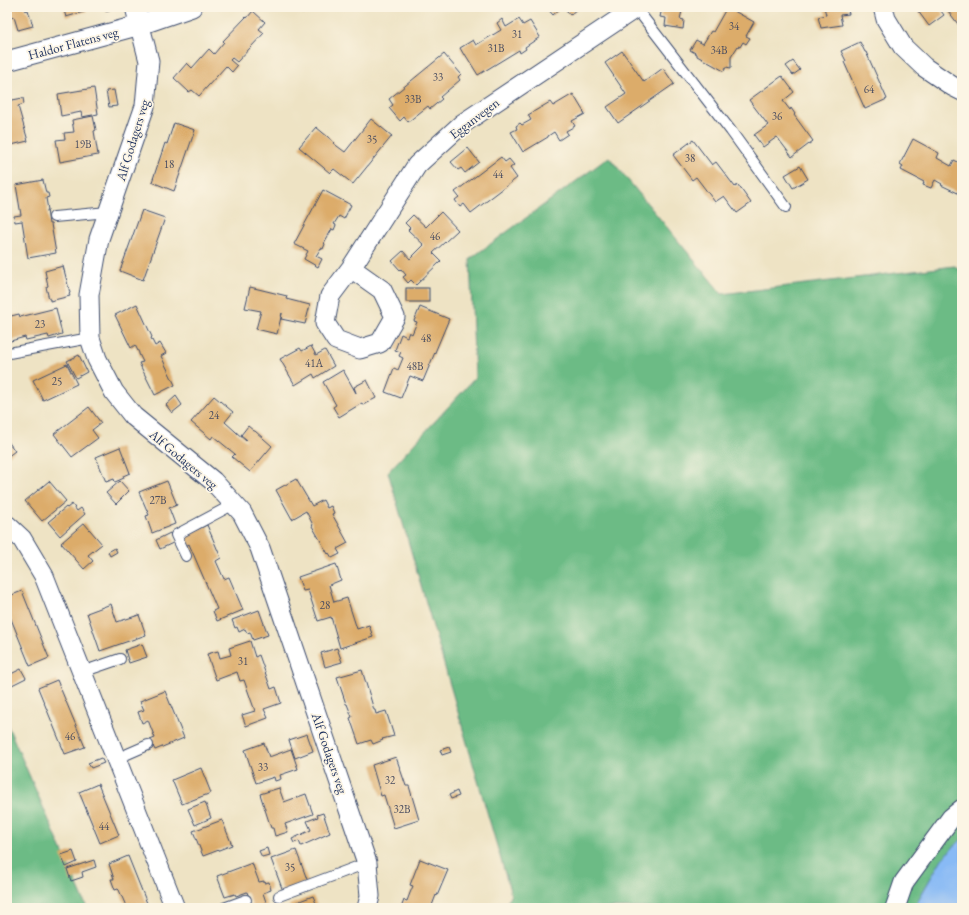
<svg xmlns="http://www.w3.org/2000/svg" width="969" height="915" font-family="'EB Garamond',serif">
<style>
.forest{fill:#6cbb85;stroke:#447572}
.water{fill:#88baf5;stroke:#5274aa}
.building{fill:#dcac6a}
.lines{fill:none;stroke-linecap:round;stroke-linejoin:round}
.service-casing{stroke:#3b4a6d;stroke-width:12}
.minor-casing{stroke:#3b4a6d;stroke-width:21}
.service{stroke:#fff;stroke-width:10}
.minor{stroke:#fff;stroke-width:19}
.labels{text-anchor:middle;stroke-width:3.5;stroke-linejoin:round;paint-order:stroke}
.number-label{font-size:11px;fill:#4b4e61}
.street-label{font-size:13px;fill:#1b2f5e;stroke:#fcf5e5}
</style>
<rect width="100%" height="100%" fill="#fcf5e5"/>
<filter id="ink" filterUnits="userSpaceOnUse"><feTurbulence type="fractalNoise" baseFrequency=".025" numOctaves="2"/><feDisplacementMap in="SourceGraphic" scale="8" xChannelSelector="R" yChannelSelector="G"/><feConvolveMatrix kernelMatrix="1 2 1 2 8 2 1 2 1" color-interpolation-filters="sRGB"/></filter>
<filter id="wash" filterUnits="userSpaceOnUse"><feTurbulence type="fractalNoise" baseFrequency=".012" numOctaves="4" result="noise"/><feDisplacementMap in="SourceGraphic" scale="16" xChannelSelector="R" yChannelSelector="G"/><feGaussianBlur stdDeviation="0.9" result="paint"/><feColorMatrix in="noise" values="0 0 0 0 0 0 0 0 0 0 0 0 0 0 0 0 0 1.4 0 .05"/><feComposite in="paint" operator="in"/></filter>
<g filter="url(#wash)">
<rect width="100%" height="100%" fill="#eee3c4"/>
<g class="forest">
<path d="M609 157 722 294 955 266 962 272V839L942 859 921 895 915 908H505L511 894 388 472 475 378 470 259Z"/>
<path d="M7 724 87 908H7Z"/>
</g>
<path class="water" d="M962 839V908H915L921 895 942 859Z"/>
<g id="blocks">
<g class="building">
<path d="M7 7H25L26 11 28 10 33 26 18 30 14 17 7 19Z"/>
<path d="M63 7H85L87 11 66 17Z"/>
<path d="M104 7H111L112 9 105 11Z"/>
<path d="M298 7H310L302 13Z"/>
<path d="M546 7H562L553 15Z"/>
<path d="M564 7H579L570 15Z"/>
<path d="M727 7 754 22 746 36 750 38 746 44 743 42 740 47 738 46 731 57V68L726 67 724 71 697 56V54L690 50 696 40 703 44 711 31 713 32Z"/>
<path d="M824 7H847L849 14 840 15 842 25 821 28 818 17 826 15Z"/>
<path d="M915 7H938L944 15 929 26Z"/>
<path d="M945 7H962V27L961 28Z"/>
<path d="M662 8 682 11 680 19 684 20 683 29 665 26 666 18 660 17Z"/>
<path d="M253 11 265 22 259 29 264 33 237 62 232 58 230 60 237 66 232 72 226 66 199 96 192 90 189 92 174 78 187 63 192 68 209 49 214 54 224 42 223 41 246 17 247 18Z"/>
<path d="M502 19 506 27 519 19 523 25 530 21 540 37 525 47 526 49 520 53 519 50 478 75 465 54 464 55 460 48 473 40 476 45 501 30 497 23Z"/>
<path d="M860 42 865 52H866L887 99 865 109 844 62 846 61 841 51Z"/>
<path d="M622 51 644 82 663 68 674 84 618 123 607 107 626 94 605 63Z"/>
<path d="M444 54 461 74 458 77 460 80 440 97 442 99 430 109 428 106 408 122 404 117 400 121 389 108 393 105 389 99Z"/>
<path d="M793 61 800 70 793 75 786 66Z"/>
<path d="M782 76 794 92 783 101 790 110 791 108 795 114 794 115 813 141 792 157 777 137 763 147 754 135 768 125 749 100Z"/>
<path d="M94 88 98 114 82 117 81 112 61 116 58 94Z"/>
<path d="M114 90 117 106 109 107 106 91Z"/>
<path d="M573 94 585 114 572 121 575 126 566 131 568 134 559 140 554 132 548 136V137L523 152 511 132 517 129 516 126 520 123 522 125 531 120 528 115 550 102 553 106Z"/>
<path d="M23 98 24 104 18 106 28 141 7 146V101Z"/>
<path d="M93 116 96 130 94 131 98 155 60 162 56 140 65 139 64 133 74 132 72 120Z"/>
<path d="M371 119 392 136 353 184 334 169 330 173 299 147 316 127 334 142 333 143 345 152Z"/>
<path d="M174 123 195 130 174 191 152 182 165 143 167 144Z"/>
<path d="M913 139 939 153 937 158 951 166 954 160 962 164V195L941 185 942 184 935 180 931 188 923 185 924 182 901 170 903 166 900 164Z"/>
<path d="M693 140 712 165 716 162 735 187 738 185 751 203 737 213 724 196 715 202 696 177 692 180 673 155Z"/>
<path d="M468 148 479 162 465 173 461 168 458 170 451 162Z"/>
<path d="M501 157 505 162 509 159 514 165 510 168 517 178 471 213 464 204 460 207 455 200 459 197 455 192Z"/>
<path d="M800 166 808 179 793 188 785 175Z"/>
<path d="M43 180 46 193H48L49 197 46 198 48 210H47L49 224H51L56 253 28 258 22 221 15 222 14 216 21 215 16 185Z"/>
<path d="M323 190 351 205 344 219 339 216 334 224 336 225 334 230 332 229 324 243 325 244 323 249 321 248 316 256 322 259 318 267 304 259 308 251 294 244Z"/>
<path d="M142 210 165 218 143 280 120 271Z"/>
<path d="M441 212 458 230 433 253 441 261 416 285 411 280 408 283 403 277 406 275 401 269 400 270 392 261 403 251 410 259 424 245 408 230 410 228 405 223 413 215 426 227Z"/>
<path d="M63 266 70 293 69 294 70 296 50 301V299H49L46 287 48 286 45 271Z"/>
<path d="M250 287 287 296 286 299 310 305 305 324 281 319 282 313 277 334 256 329 261 311 245 308Z"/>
<rect x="406" y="288" width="23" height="14"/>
<path d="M137 304 152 337 151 338 155 346 160 343 166 353 161 356 175 385 155 395 139 363 143 362 139 354V353L135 345 131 348 115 315Z"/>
<path d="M420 307 449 319 423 381 410 376 401 398 385 392 394 368 398 370 403 358 399 356 401 352 395 350 401 334 407 337 409 332 412 334 417 322 414 321Z"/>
<path d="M56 308 62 334 49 338 48 335 26 340 25 337 7 342V317L19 314 20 317Z"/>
<path d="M311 346 316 355 325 350 334 366 315 378 313 374 295 385 280 359 300 348 302 351Z"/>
<path d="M79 355 87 372 76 378 67 361Z"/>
<path d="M67 364 77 384 43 400 33 380Z"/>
<path d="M343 370 356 393 354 387 367 380 376 398 363 405 362 403 339 417 333 407 336 405 323 382Z"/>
<path d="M176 396 182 405 172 413 166 405Z"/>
<path d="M214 396 233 412 225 422 246 441 247 440 241 435 248 426 254 431H255L272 446 250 472 232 457 235 454 213 436 211 439 191 422Z"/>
<path d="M89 407 101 423 92 430 98 438 72 457 54 434Z"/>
<path d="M7 440 15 451 7 457Z"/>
<path d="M120 447 130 473 123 476 124 478 115 482 114 479 106 482 96 457Z"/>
<path d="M296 479 312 506 323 500 327 508 331 506 334 513 332 514 348 543 337 549 340 554 332 558 329 553 328 554 312 526 313 525 306 511 292 519 276 490Z"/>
<path d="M49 481 66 501 42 521 25 501Z"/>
<path d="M120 481 129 491 116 504 106 493Z"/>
<path d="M167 481 177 505 169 508 175 524 152 533 146 516 149 515 139 492Z"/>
<path d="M72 504 77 511 81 508 85 514 60 536 48 522 66 507 67 508Z"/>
<path d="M84 523 102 544 88 555 93 561 84 569 61 543Z"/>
<path d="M207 525 221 558 216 561 224 579 229 577 243 610 217 621 213 611 217 609 189 544 186 546 182 537Z"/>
<path d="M170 533 175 542 160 549 156 540Z"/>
<path d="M115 548 117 552 110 556 108 552Z"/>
<path d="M336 564 341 580 329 585 334 602 347 598 357 629 369 625 373 637 340 648 331 617 318 621 308 590 303 591 298 577Z"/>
<path d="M22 591 49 658 30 666 7 609V597Z"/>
<path d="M111 604 117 622 139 615 146 635 100 651 87 613Z"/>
<path d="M259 610 268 635 253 640 250 632 247 633 245 629 239 632 237 627 235 628 232 620Z"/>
<path d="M250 641 255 657 259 655 271 689 276 687 281 703 264 709 268 718 246 726 242 715 255 711 244 680 240 681 237 672 216 680 207 654 218 651 220 658 231 655 229 648Z"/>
<path d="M142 644 147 657 129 663 125 650Z"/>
<path d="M337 648 342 662 325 667 321 653Z"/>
<path d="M21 669 26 678 10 686 7 680V676Z"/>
<path d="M362 670 374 710H375L376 714 386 711 394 736 382 739 383 740 373 744 371 740 359 744 350 718 352 717 347 704H346L337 677Z"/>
<path d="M57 680 85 747 65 754 38 688Z"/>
<path d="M165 691 184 738 155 750 150 740 155 738 148 720 142 723 138 712 144 710 140 701Z"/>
<path d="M307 734 313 751 295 758 289 740Z"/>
<path d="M264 743 269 757 291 749 298 769 280 775 281 779 275 781 274 777 256 783 245 750Z"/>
<path d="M449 747 451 752 442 755 440 750Z"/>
<path d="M396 757 406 786H409L419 820 394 828 384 795 381 796 372 765Z"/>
<path d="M101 758 104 763 91 768 88 763Z"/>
<path d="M201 768 211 793 182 804 172 780Z"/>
<path d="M98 784 119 835 100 843 79 792Z"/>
<path d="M279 788 284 802 306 794 313 814 285 824 288 832 275 836 273 828H271L260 794Z"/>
<path d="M457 791 459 796 451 799 449 795Z"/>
<path d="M205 802 211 818 195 825 188 809Z"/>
<path d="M323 813 330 833 301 846 299 841 294 843 292 839 311 830 307 821 318 817 317 815Z"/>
<path d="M222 820 232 845 203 856 193 831Z"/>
<path d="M267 848 269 855 262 857 259 851Z"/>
<path d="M296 850 308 882 283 891 271 859Z"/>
<path d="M73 851 77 862 66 867 61 855Z"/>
<path d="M128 856 142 891 149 908H124L123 907 126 906 119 890 118 889 115 890 111 879H114L109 864Z"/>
<path d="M420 859 448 870 437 896 436 895 431 908H401L404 900 407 901 410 893 413 886 410 885Z"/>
<path d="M94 860 96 867 82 872 83 877 71 881 67 869Z"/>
<path d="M252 863 259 882 264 881V883L269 882 271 890 263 893 268 908H243L252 905 247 892 236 896 235 894 225 897 217 876Z"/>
<path d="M313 896 318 908H290L289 905Z"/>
</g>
</g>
</g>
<g filter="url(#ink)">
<use href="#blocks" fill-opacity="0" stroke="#3b4a6d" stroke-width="1"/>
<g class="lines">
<defs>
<g id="service">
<path d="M636 8 731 131 786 207"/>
<path d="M54 217 108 212"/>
<path d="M9 353 90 338"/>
<path d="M186 556 176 535 234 504"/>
<path d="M82 672 120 659"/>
<path d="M116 759 148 745"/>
<path d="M279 896 367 863"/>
<path d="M224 908 246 900"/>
</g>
<g id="minor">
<path d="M135 7 149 61 145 106 99 239 89 295 90 338 97 359 114 392 133 416 213 481 242 513 260 548 367 863 370 896 367 908"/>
<path d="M883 7 886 19 903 47 924 67 952 86 962 91"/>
<path d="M7 61 140 25 192 7"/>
<path d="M351 268 382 290 395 317 380 343 360 349 336 340 325 323 330 296 351 268 417 165 462 124 637 7"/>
<path d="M7 525 22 539 44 576 175 908"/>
<path d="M895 908 904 882 951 818 962 809"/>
</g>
</defs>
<use href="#service" class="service-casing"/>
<use href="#minor" class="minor-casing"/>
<use href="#service" class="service"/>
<use href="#minor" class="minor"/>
</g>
</g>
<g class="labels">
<g class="number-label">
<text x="734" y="30">34</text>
<text x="517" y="38">31</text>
<text x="496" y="52">31B</text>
<text x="719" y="54">34B</text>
<text x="438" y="81">33</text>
<text x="869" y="93">64</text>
<text x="413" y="103">33B</text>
<text x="777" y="120">36</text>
<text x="372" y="143">35</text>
<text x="83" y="148">19B</text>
<text x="690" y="162">38</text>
<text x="169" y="168">18</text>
<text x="498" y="178">44</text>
<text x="435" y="240">46</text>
<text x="40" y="328">23</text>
<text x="426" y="342">48</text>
<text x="314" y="367">41A</text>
<text x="415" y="370">48B</text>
<text x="57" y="385">25</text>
<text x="214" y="419">24</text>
<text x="158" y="504">27B</text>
<text x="325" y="609">28</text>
<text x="243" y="665">31</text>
<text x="70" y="740">46</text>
<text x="263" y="771">33</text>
<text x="390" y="784">32</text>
<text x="402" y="813">32B</text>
<text x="104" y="830">44</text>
<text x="290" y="871">35</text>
</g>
<g class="street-label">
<text transform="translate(73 43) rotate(-15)" y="5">Haldor Flatens veg</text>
<text transform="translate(474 118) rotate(-37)" y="5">Egganvegen</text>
<text transform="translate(132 140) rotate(-73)" y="5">Alf Godagers veg</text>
<text transform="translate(184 459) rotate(40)" y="5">Alf Godagers veg</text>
<text transform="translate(330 753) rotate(71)" y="5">Alf Godagers veg</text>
</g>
</g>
<rect width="969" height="915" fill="none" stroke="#fcf5e5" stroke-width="24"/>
</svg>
